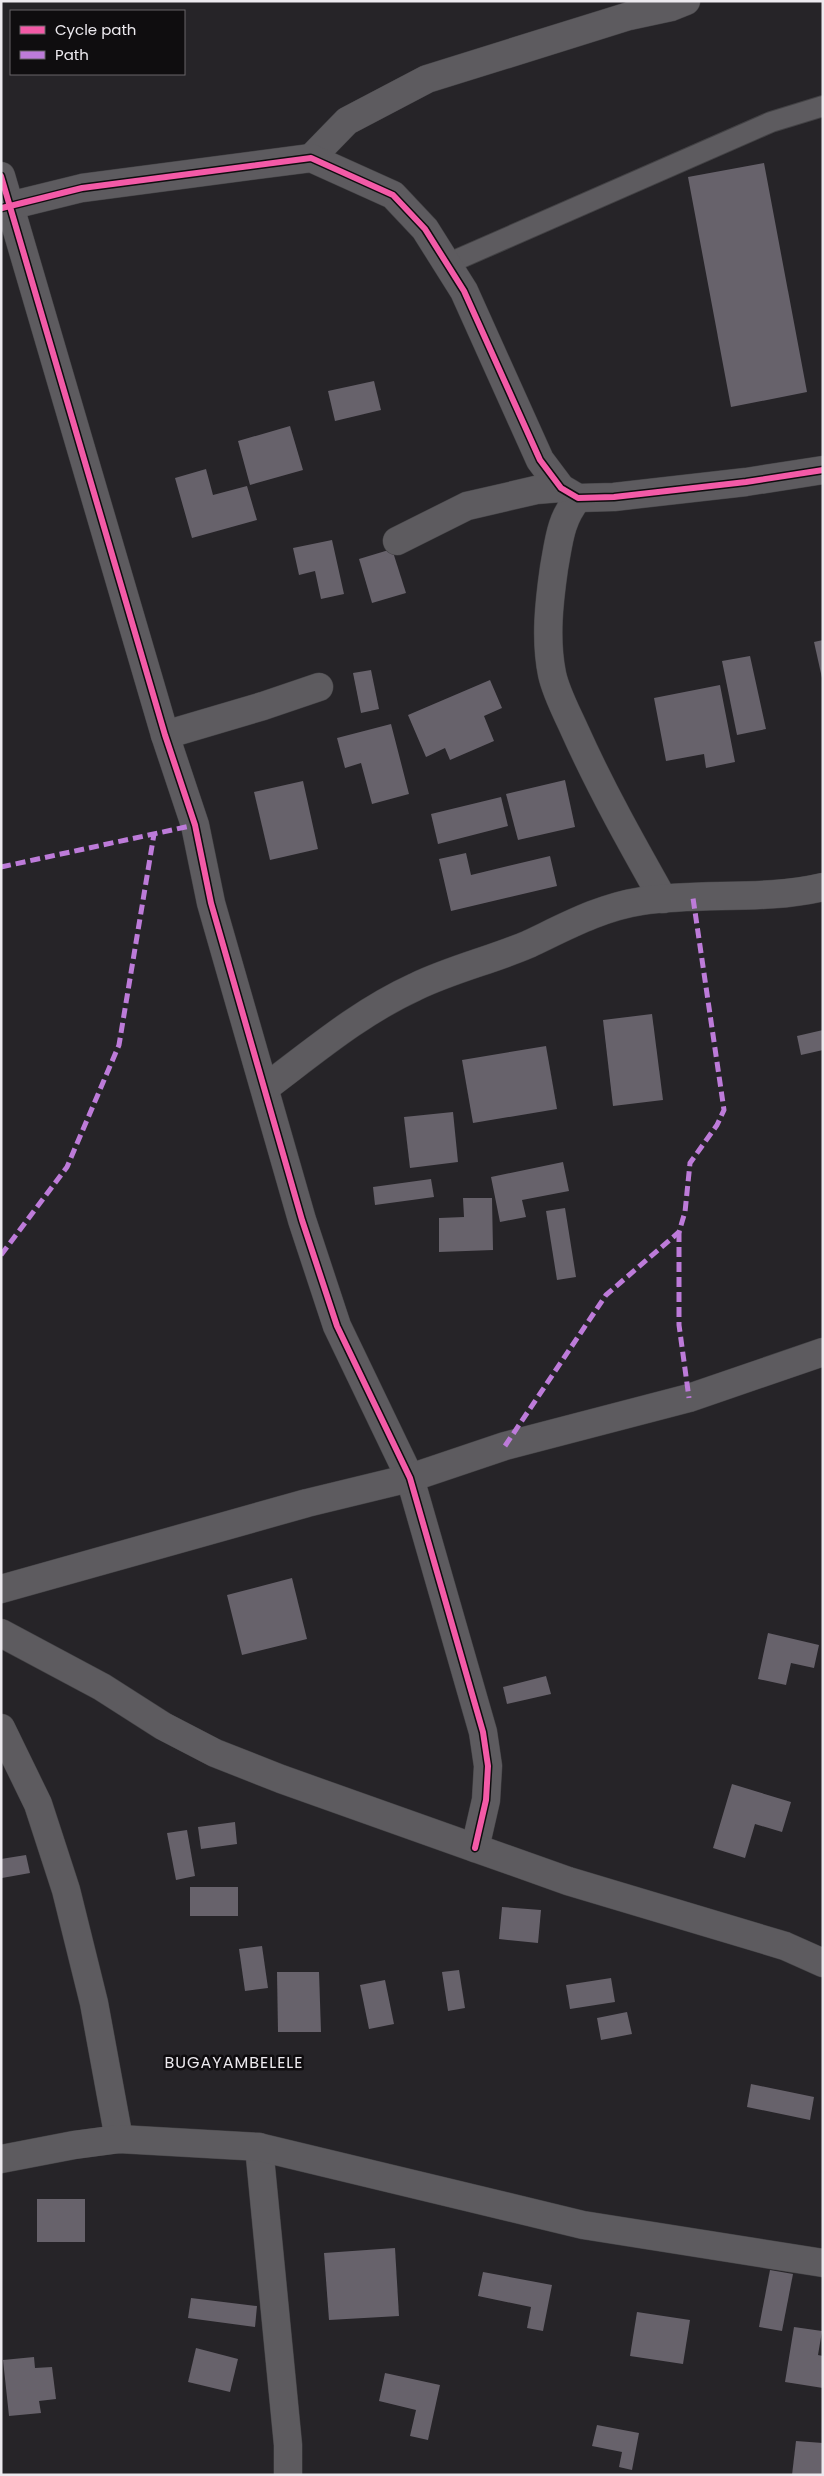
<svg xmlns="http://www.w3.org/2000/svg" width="824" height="2476" font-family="Poppins,sans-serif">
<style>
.building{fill:#67626b}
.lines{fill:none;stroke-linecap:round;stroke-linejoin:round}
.service-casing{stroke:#434245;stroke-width:22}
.minor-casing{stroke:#434245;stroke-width:29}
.service{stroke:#5d5b5f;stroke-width:20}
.minor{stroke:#5d5b5f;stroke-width:28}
.quiet{stroke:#bd7bd9;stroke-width:5;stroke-dasharray:10 5;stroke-linecap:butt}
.cycleway-casing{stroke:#0f0d0f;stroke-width:9}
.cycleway{stroke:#f35aa7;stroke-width:6}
.labels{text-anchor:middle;stroke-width:5;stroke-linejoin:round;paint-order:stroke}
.quarter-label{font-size:16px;letter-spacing:1px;fill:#edeaef;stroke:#0f0d0f}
</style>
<rect width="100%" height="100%" fill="#262428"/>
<g class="building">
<path d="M764 163 807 392 731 407 688 177Z"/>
<path d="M374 381 381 410 335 421 328 391Z"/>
<path d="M290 426 303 470 250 485 238 441Z"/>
<path d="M206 469 213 495 247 486 257 520 192 538 175 478Z"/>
<path d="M332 540 344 594 321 599 315 571 299 575 293 548Z"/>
<path d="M392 549 406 593 372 603 359 559Z"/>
<path d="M823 640V678H822L814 642Z"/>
<path d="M750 656 766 729 737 735 722 661Z"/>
<path d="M371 670 379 709 361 713 353 673Z"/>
<path d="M490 680 502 708 484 716 494 741 450 760 445 748 426 757 408 715Z"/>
<path d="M720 685 735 762 706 768 704 754 666 761 654 698Z"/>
<path d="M391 724 409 794 372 804 361 763 345 768 337 738Z"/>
<path d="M565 780 575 827 518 840 506 794Z"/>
<path d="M303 781 318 849 270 860 254 792Z"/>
<path d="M501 797 508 826 438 844 431 814Z"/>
<path d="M466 853 471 875 550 856 557 886 451 911 439 859Z"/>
<path d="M652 1014 663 1100 613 1106 603 1020Z"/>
<path d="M823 1030V1050L801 1055 797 1036Z"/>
<path d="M546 1046 557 1109 473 1123 462 1060Z"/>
<path d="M453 1112 458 1162 410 1168 404 1117Z"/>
<path d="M563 1162 569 1191 522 1200 526 1217 500 1222 491 1177Z"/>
<path d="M431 1179 434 1197 375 1205 373 1187Z"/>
<path d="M463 1198H492L493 1250 439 1252V1218L464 1217Z"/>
<path d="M565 1208 576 1277 557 1280 546 1211Z"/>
<path d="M292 1578 307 1639 242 1655 227 1595Z"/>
<path d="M768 1633 819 1645 814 1668 791 1663 786 1685 758 1679Z"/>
<path d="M546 1676 551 1694 507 1704 503 1687Z"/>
<path d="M732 1784 791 1802 782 1832 755 1824 745 1858 713 1848Z"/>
<path d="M235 1822 237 1844 201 1849 198 1827Z"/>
<path d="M187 1830 195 1876 176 1880 167 1833Z"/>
<path d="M26 1855 30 1873 2 1878 1 1859Z"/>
<rect x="190" y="1887" width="48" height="29"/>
<path d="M502 1907 541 1910 538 1943 499 1939Z"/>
<path d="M262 1946 268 1988 245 1991 239 1949Z"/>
<path d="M459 1970 465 2008 448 2011 442 1972Z"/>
<path d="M277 1972H319L321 2032H278Z"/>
<path d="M611 1978 615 2002 570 2009 566 1985Z"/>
<path d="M385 1980 394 2024 369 2029 360 1985Z"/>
<path d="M627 2012 632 2034 601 2040 597 2018Z"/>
<path d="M751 2084 814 2097 810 2120 747 2107Z"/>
<rect x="37" y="2199" width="48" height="43"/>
<path d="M395 2248 399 2316 329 2320 324 2253Z"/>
<path d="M770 2270 793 2274 782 2331 759 2327Z"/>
<path d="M483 2272 552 2285 543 2331 527 2328 531 2307 478 2296Z"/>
<path d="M191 2298 257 2306 255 2327 188 2318Z"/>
<path d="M637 2312 690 2320 683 2364 630 2356Z"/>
<path d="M794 2327 822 2331 818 2355 823 2356V2388L785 2382Z"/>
<path d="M196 2348 238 2359 230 2392 188 2382Z"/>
<path d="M34 2357 35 2368 52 2367 56 2399 39 2401 41 2413 9 2416 3 2360Z"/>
<path d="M385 2373 440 2385 428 2440 410 2436 416 2410 379 2401Z"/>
<path d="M597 2425 639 2433 632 2470 619 2467 622 2452 592 2446Z"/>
<path d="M796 2441 823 2443V2475H792Z"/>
</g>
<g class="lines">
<defs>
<path id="service" d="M447 264 771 122 823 106"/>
<g id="minor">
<path d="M311 158 347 121 427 79 629 16 671 7 686 1"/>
<path d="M1 176 165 735 195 825 211 903 302 1220 337 1326 410 1478 483 1732 488 1766 486 1800 475 1848"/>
<path d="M1 208 82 188 311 158 393 195 425 229 464 291 540 460 561 488 578 498 614 497 746 482 823 470"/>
<path d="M578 498C560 520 559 541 554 568 549 603 545 639 552 674 556 693 567 713 575 731 601 789 632 844 663 899"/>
<path d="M397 541 467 506 536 490 561 488"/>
<path d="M165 735 263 706 319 687"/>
<path d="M265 1088C313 1052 360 1012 415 987 452 969 492 960 529 944 565 927 601 907 642 901 702 892 763 901 823 887"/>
<path d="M1 1589 307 1503 410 1478 505 1446 689 1398 823 1352"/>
<path d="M1 1633 102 1687 163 1726 215 1753 281 1779 475 1848 568 1881 785 1946 823 1963"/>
<path d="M1 1728 38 1804 66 1890 94 2003 119 2139"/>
<path d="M259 2147 288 2445V2475"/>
<path d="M1 2159 74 2145 119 2139 259 2147 583 2225 823 2263"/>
</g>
</defs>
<use href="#service" class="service-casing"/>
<use href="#minor" class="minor-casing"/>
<use href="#service" class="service"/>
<use href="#minor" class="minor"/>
<g class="quiet">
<path d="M1 867 195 825"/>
<path d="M679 1232V1325L689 1398"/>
<path d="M1 1255 67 1167 119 1045 154 834"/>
<path d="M505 1446 606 1295 679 1232 685 1212 690 1163 717 1125 724 1110 693 898"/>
</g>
<defs>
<g id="cycleway">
<path d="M1 176 165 735 195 825 211 903 302 1220 337 1326 410 1478 483 1732 488 1766 486 1800 475 1848"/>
<path d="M2 208 82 188 311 158 393 195 425 229 464 291 540 460 561 488 578 498 614 497 746 482 823 470"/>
</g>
</defs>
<use href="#cycleway" class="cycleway-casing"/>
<use href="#cycleway" class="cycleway"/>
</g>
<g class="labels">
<g class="quarter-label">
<text x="234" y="2068">BUGAYAMBELELE</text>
</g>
</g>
<rect width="824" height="2476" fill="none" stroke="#edeaef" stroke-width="5"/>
<rect x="10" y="10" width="175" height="65" fill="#0f0d0f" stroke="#686569"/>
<rect x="20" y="26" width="25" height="8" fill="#f35aa7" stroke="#686569"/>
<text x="55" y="35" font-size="15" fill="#edeaef">Cycle path</text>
<rect x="20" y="51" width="25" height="8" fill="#bd7bd9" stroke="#686569"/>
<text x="55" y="60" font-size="15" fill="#edeaef">Path</text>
</svg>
